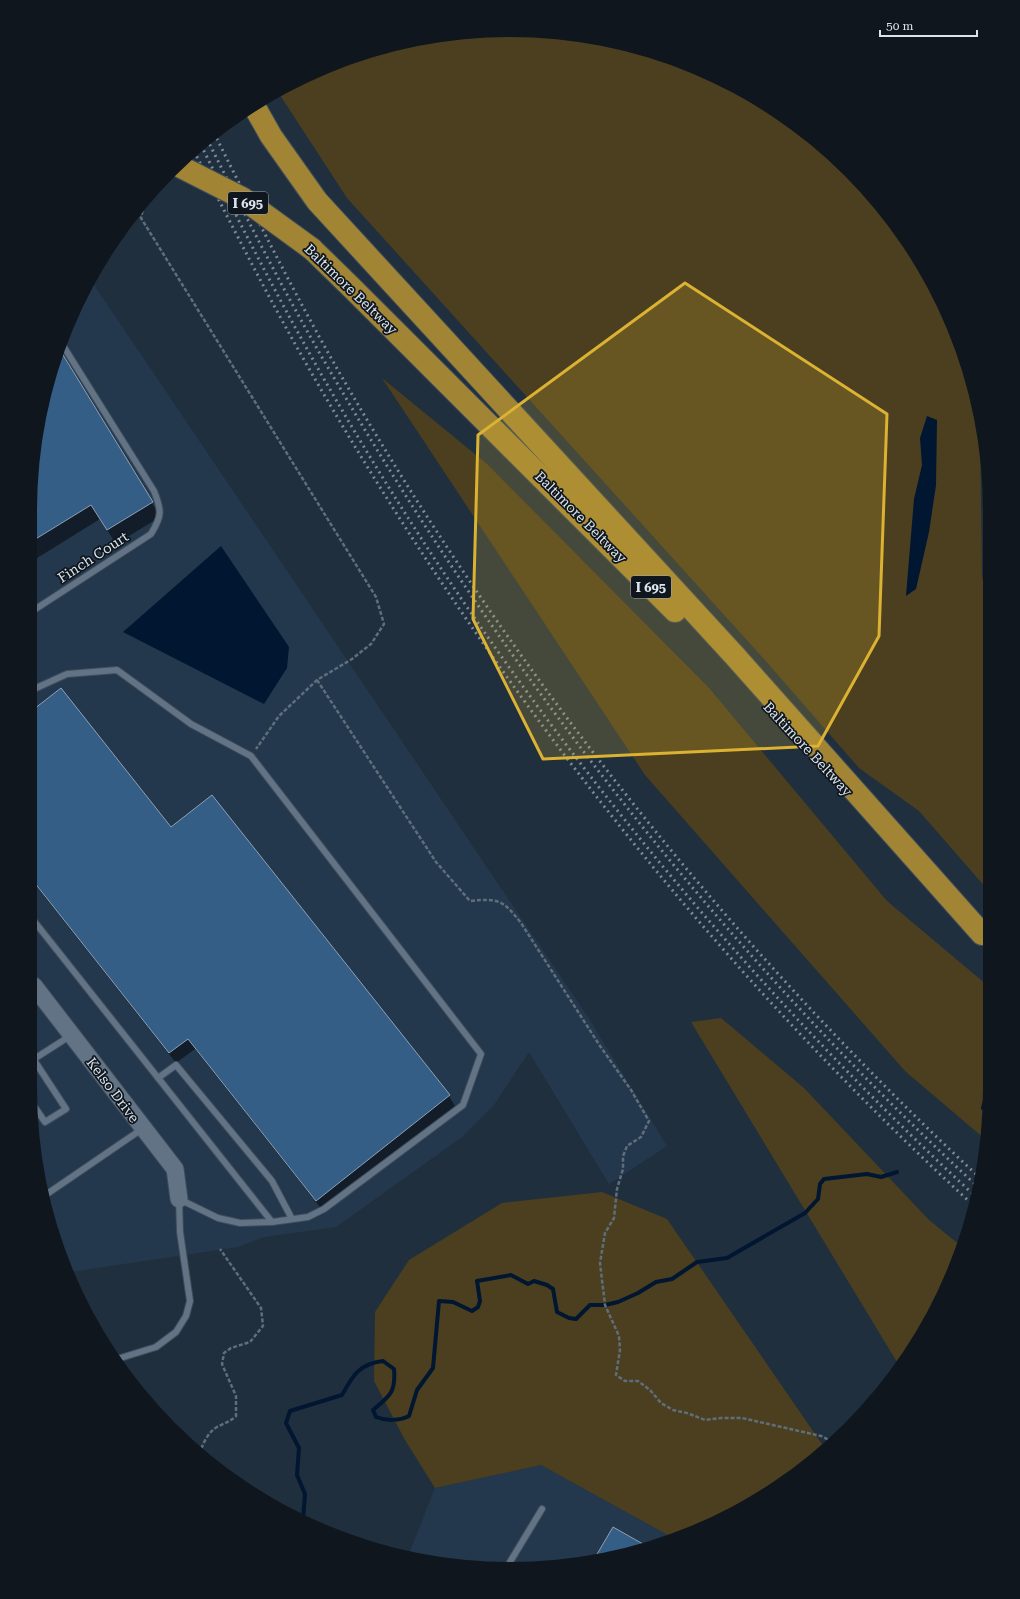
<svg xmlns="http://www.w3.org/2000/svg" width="1020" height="1599" font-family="'Roboto Serif',serif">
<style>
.built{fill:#24384d}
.green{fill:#4b3f1f}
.water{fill:#001631}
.shadow{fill:#0007}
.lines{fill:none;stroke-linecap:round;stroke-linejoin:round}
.stream{stroke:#001631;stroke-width:4}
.building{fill:#355e87;stroke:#8ea0b3}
.lane-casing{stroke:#3f4c59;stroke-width:8}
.secondary-casing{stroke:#3f4c59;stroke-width:19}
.highway-casing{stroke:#3f4c59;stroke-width:24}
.path{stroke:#606e7b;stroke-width:2.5;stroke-dasharray:4 2;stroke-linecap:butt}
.lane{stroke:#627385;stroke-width:6}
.secondary{stroke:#627385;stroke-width:17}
.highway{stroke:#a28534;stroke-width:22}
.rail{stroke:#7c8996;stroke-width:3;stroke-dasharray:2 4;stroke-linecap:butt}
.highway-bridge-casing{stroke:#3f4c59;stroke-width:24;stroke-linecap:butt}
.highway-bridge{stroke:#a28534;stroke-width:22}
.marked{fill:#dcb233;fill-opacity:0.2;stroke:#dcb233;stroke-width:3;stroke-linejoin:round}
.labels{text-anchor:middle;stroke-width:3.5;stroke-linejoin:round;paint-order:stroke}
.shield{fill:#10161d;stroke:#9da6af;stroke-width:1}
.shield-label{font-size:13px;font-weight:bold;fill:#dae4ee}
.street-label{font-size:14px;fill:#dae4ee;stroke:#10161d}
</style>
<rect width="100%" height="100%" fill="#202f3e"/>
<g class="built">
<path d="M90 279 588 1017 667 1146 609 1184 529 1052 494 1105 462 1137 336 1227 264 1237 238 1247 70 1272 55 1243 34 1152V447L67 326Z"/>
<path d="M541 1465 675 1539 634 1553 572 1565 479 1568 409 1554 435 1488Z"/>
</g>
<g class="green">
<path d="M478 31 572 34 664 55 750 94 826 149 891 218 941 298 974 386 980 423 982 576 988 604 987 889 919 811 859 768 765 660 347 198 278 92 298 80 386 46Z"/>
<path d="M382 378 487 464 709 688 887 901 987 985 986 1140 905 1071 645 775Z"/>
<path d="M721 1018 804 1088 929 1220 961 1246 953 1273 909 1355 900 1367 691 1022Z"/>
<path d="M602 1192 667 1219 824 1447 776 1488 694 1532 675 1539 541 1465 435 1488 405 1440 374 1381 375 1312 409 1260 502 1203Z"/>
</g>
<g class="water">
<path d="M927 416 937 420 936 485 929 532 916 589 906 596 914 499 922 465 920 438Z"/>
<path d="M221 546 289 647 287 668 264 704 123 632Z"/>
</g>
<g class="shadow">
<path d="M34 447 152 503 160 517 116 544 100 519 34 560Z"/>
<path d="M34 710 171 829 212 796 449 1096 455 1106 323 1211 195 1049 176 1063 34 883Z"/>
<path d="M642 1545 645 1549 595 1560Z"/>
</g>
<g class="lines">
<g class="stream">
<path d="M983 1108 986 1097"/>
<path d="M303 1520 305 1494 297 1475 299 1448 286 1423 290 1411 342 1395C353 1375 359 1364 383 1361L394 1369C396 1392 390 1396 373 1410L376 1417C386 1421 399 1421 409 1416L417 1390 433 1368 439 1301 453 1302 472 1311 478 1307 480 1301 477 1281 511 1275 528 1284 534 1281 547 1285 553 1289 557 1312 569 1318 576 1319 590 1305H605L618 1302 638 1293 656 1282 672 1279 697 1262 727 1258 805 1213 818 1199 820 1184 824 1179 867 1174 881 1177 897 1172"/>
</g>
</g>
<g class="building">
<path d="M60 350 153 502 107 530 91 505 34 540V447Z"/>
<path d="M61 688 171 827 212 795 450 1095 316 1201 188 1039 169 1053 34 882V709Z"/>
<path d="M613 1527 643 1544 638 1551 593 1561Z"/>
</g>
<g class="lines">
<defs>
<g id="lane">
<path d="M34 610 151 534C162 516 162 511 154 491L62 344"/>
<path d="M34 689 67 674 117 670 191 724 251 756 481 1054 463 1105 324 1209 308 1217 272 1222 240 1223 218 1218 179 1199 180 1232 190 1301 186 1316 176 1332 156 1347 114 1360"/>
<path d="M34 921 272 1222"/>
<path d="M34 1059 70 1036"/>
<path d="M34 1060 66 1109 45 1122 34 1106"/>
<path d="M158 1078 176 1065 272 1181 292 1219"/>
<path d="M44 1196 142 1129"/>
<path d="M507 1567 542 1509"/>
</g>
<path id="secondary" d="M34 986 175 1169 179 1199"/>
<g id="highway">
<path d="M254 106 271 136 317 201 734 655 982 934"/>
<path d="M312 249 353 289 675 611"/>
</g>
</defs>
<use href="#lane" class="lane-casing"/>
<use href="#secondary" class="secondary-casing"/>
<use href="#highway" class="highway-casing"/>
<g class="path">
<path d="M145 199 141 218 376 597 384 624 371 644 352 659 317 680 279 716 256 749"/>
<path d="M317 680 436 862 470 901C499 898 503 900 521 923L600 1046 631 1090 649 1121 641 1137 627 1146 623 1156V1169L617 1189 614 1218 605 1233 600 1263 605 1305 619 1336 620 1350 616 1375 625 1381H638L650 1390 661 1403 673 1410 687 1413 705 1420 721 1418H742L821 1436 831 1441"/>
<path d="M199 1454C203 1444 208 1432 217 1427 224 1423 230 1422 236 1416V1396L222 1364 224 1353 231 1348 250 1342 263 1326 261 1308 220 1249"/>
</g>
<use href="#lane" class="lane"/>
<use href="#secondary" class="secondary"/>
<use href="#highway" class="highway"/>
<g class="rail">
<path d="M214 133C253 211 292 289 335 365 506 664 727 943 979 1177"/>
<path d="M207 139C246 217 286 296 330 371 505 672 721 949 977 1186"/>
<path d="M201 145C239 222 278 298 320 372 493 676 718 958 974 1195"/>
<path d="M194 151C233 228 272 305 315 379 491 684 712 965 972 1204"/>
</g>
<defs>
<path id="highway-bridge" d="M179 166 242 198 312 249"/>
</defs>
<use href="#highway-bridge" class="highway-bridge-casing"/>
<use href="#highway-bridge" class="highway-bridge"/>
</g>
<path class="marked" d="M685 283 887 414 879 636 818 746 543 759 473 619 478 435Z"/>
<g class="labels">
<g class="shield">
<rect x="228" y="192" width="40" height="22" rx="3"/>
<rect x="631" y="576" width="40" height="22" rx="3"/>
</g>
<g class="shield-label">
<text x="248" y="208">I 695</text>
<text x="651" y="592">I 695</text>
</g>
<g class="street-label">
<text transform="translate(351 289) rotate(44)" y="5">Baltimore Beltway</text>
<text transform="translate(581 517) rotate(45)" y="5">Baltimore Beltway</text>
<text transform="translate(93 557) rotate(-33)" y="5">Finch Court</text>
<text transform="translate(808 749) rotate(47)" y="5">Baltimore Beltway</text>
<text transform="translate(113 1090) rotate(53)" y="5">Kelso Drive</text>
</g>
</g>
<path d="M0 0H1020V1599H0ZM510 37H510A473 473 0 0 1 983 510V1089A473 473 0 0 1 510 1562H510A473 473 0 0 1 37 1089V510A473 473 0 0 1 510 37Z" fill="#10161d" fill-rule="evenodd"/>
<path d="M880 30v6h97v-6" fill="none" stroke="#dae4ee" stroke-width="2"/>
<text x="886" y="30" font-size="12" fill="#dae4ee" stroke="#10161d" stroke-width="3" paint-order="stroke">50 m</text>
</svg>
